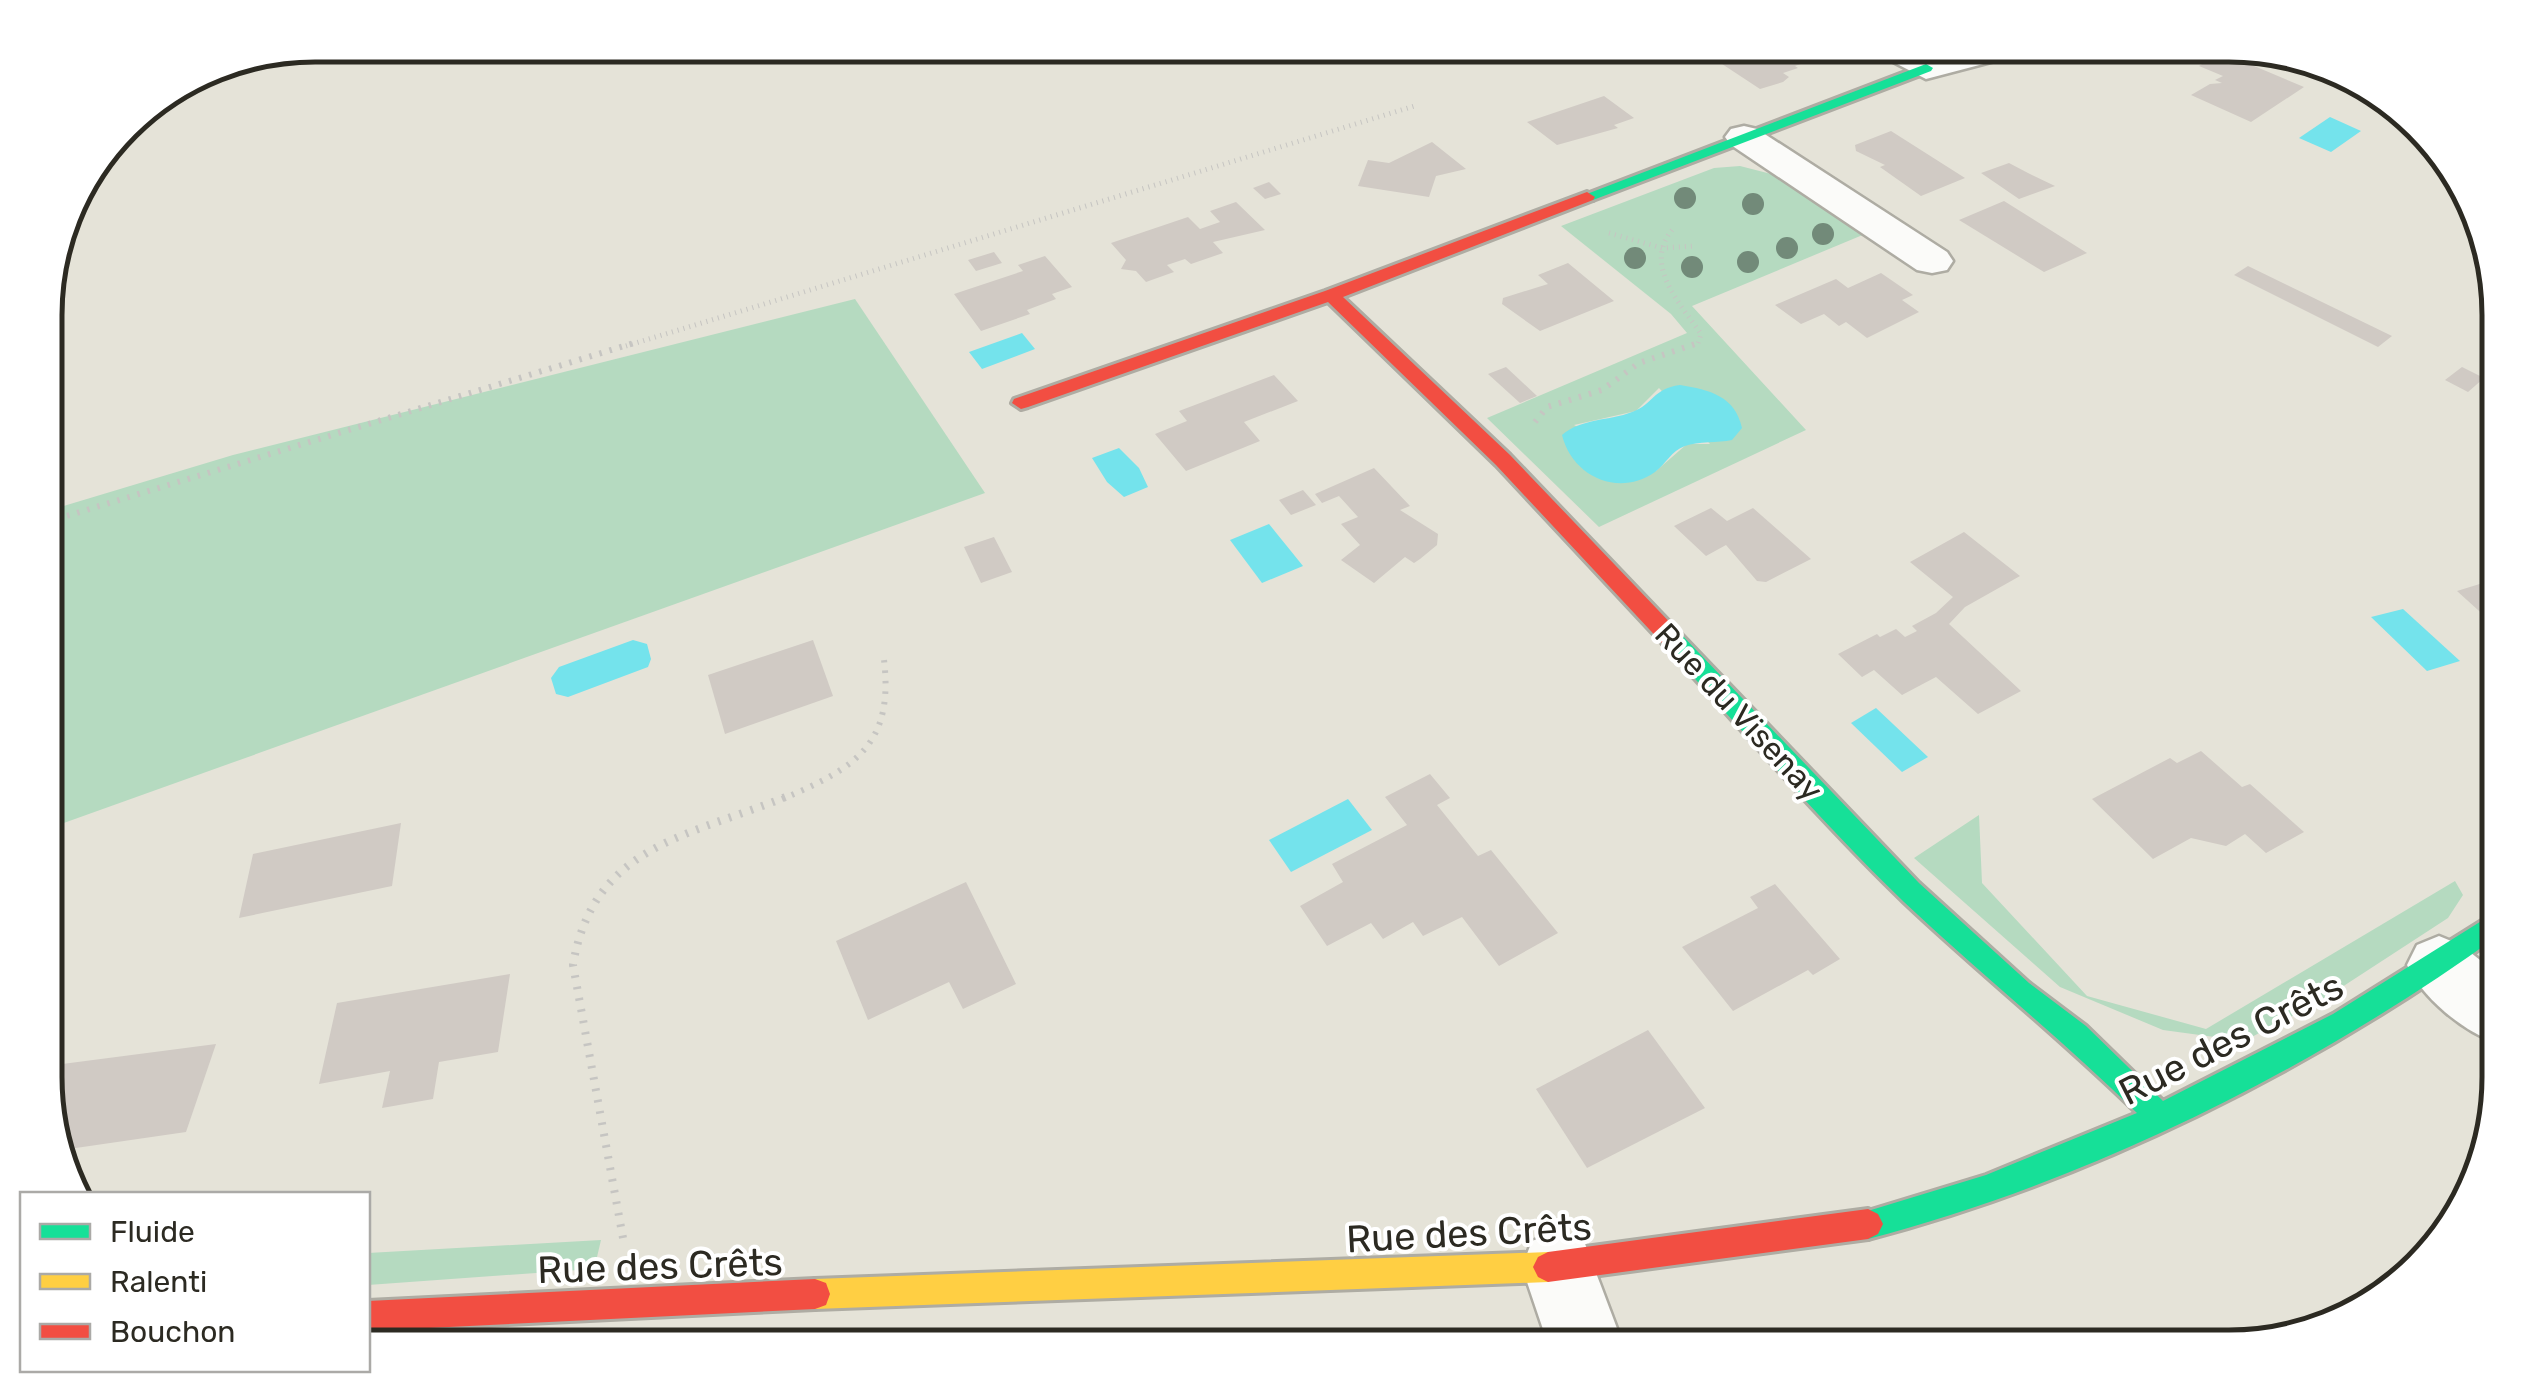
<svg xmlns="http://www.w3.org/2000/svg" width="2545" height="1392" font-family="Rubik,sans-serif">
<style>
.green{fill:#b5dac0;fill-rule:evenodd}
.water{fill:#74e3ec}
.building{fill:#d0cac4}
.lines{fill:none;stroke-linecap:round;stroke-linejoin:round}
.street-casing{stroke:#aeaca3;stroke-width:5}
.fast-casing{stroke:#aeaca3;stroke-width:6}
.slow-casing{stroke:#aeaca3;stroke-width:6}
.jam-casing{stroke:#aeaca3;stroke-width:6}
.path-far2{stroke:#c6c5c2;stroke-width:5;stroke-dasharray:1 5;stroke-linecap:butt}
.path-far1{stroke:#c6c5c2;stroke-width:6;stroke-dasharray:2.5 8;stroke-linecap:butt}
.path{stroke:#c6c5c2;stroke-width:8;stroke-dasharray:2.5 9;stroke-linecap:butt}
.street{fill:#fbfbf9;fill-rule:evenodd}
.fast{fill:#16e098;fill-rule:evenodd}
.slow{fill:#ffcf43;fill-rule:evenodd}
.jam{fill:#f24e42;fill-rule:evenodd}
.tree{fill:#728a79}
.labels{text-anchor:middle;stroke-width:8;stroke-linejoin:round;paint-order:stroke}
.street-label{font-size:32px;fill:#2c2a22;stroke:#fff}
.near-street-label{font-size:38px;fill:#2c2a22;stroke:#fff}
.rim{fill:none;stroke:#2c2a22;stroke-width:5}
</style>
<rect width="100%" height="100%" fill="#e5e3d8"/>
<g class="green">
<path d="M1740 166 1779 176 1865 234 1692 306 1806 430 1599 527 1487 418 1687 333 1671 314 1561 226 1714 168ZM1659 388 1710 444H1687L1656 471 1574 425 1636 411Z"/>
<path d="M855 299 985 493 47 829V511L233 455Z"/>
<path d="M1979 815 1982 883 2087 996 2206 1029 2455 881 2463 895 2448 918 2319 1002 2244 1041 2163 1030 2060 987 1914 858Z"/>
<path d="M601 1240 597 1257 578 1270 368 1285V1253Z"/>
</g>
<g class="water">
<path d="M2330 117 2361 131 2331 152 2299 138Z"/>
<path d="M1022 333 1035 349 982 369 969 352Z"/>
<path d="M1680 385C1710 390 1735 396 1742 428L1732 440C1718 443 1698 441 1685 446 1671 451 1666 464 1655 472 1618 498 1572 476 1562 435 1582 418 1609 421 1632 412 1654 404 1652 389 1680 385Z"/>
<path d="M1119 448 1139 468 1148 487 1124 497 1107 482 1092 458Z"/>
<path d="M1269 524 1303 566 1262 583 1230 540Z"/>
<path d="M2403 609 2460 661 2427 671 2371 617Z"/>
<path d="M633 640 647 644 651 659 648 667 568 697 556 694 551 678 559 667Z"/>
<path d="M1876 708 1928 757 1902 772 1851 723Z"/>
<path d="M1348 799 1372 830 1291 872 1269 840Z"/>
</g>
<g class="building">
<path d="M1772 45H1811L1827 55 1795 66 1798 68 1783 73 1789 77 1783 82 1760 89 1719 62 1776 47Z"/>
<path d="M2221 52 2304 87 2251 122 2191 95 2210 84 2222 83 2215 80 2223 76 2199 66Z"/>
<path d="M1604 96 1634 118 1614 125 1618 128 1557 145 1527 122Z"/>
<path d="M1891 131 1965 178 1921 196 1880 167 1885 165 1856 151 1855 145Z"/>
<path d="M1432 142 1466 169 1436 176 1429 197 1358 186 1368 160 1389 163Z"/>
<path d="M2009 163 2028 173 2055 186 2019 199 1981 173Z"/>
<path d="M1269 182 1281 194 1265 199 1253 188Z"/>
<path d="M2004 201 2087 253 2044 272 1959 220Z"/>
<path d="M1236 202 1265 230 1213 242 1223 253 1191 264 1185 259 1167 265 1174 272 1146 282 1136 271 1121 269 1126 260 1111 243 1188 217 1200 229 1220 222 1210 211Z"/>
<path d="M994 252 1002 263 976 271 968 260Z"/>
<path d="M1045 256 1072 287 1052 294 1056 299 1027 310 1030 314 981 331 954 294 1023 271 1018 265Z"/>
<path d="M1568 263 1614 301 1540 331 1502 304 1503 298 1548 284 1538 275Z"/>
<path d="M2248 266 2392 336 2378 347 2234 275Z"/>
<path d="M1881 273 1913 295 1902 300 1919 312 1867 338 1846 322 1839 326 1824 314 1801 324 1775 305 1836 279 1848 288Z"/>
<path d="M1506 367 1537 396 1520 403 1488 374Z"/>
<path d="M2462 367 2484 378 2468 392 2445 380Z"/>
<path d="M1274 375 1298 401 1244 422 1260 441 1186 471 1155 434 1187 421 1179 411Z"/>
<path d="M1374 468 1410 506 1400 510 1438 534 1437 545 1420 559 1414 563 1405 557 1374 583 1341 560 1360 545 1341 524 1358 517 1339 496 1322 503 1315 494Z"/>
<path d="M1303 490 1316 505 1291 515 1279 500Z"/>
<path d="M1711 508 1727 521 1753 508 1811 559 1766 582 1757 581 1726 545 1706 556 1674 526Z"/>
<path d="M1964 532 2020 576 1965 607 1949 624 2021 691 1978 714 1936 677 1902 695 1874 670 1862 677 1838 654 1877 634 1880 637 1896 629 1905 637 1917 631 1912 626 1936 613 1953 597 1910 562Z"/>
<path d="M994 537 1012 572 981 583 964 547Z"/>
<path d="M2499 578V629L2457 591Z"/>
<path d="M813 640 833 696 725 734 708 675Z"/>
<path d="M2201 751 2242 787 2250 784 2304 832 2266 853 2245 834 2226 846 2191 838 2153 859 2092 799 2170 758 2177 763Z"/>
<path d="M1430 774 1450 798 1437 805 1478 856 1491 850 1558 933 1499 966 1462 917 1423 936 1413 922 1383 939 1371 923 1327 946 1300 906 1343 882 1332 864 1407 825 1385 797Z"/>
<path d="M401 823 392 886 239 918 253 854Z"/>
<path d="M966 882 1016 984 963 1009 949 982 868 1020 836 941Z"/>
<path d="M1775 884 1840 959 1813 975 1808 970 1733 1011 1682 947 1758 908 1750 897Z"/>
<path d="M510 974 498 1052 439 1062 433 1099 382 1108 390 1071 319 1084 337 1003Z"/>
<path d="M1648 1030 1705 1108 1587 1168 1536 1089Z"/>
<path d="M216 1044 186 1132 62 1150 47 1111V1066Z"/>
</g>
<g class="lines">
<defs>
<g id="street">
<path d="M1868 45H1911L1931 56 1975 45H2035L2029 52 1926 79 1874 52Z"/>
<path d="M1744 126 1757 129 1947 252 1953 261 1947 270 1932 273 1917 270 1731 145 1725 137 1731 129Z"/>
<path d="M2439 936 2461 945 2499 975V1044C2464 1032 2423 999 2407 965L2417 945Z"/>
<path d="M1558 1231 1584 1241 1624 1347H1549L1522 1267 1532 1241Z"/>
</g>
<g id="fast">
<path d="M1926 64 1933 68 1931 71 1593 200 1579 197Z"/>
<path d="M1671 630 1679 632 1919 883 2029 983 2086 1026 2163 1101 2333 1014 2499 910V935C2314 1069 2090 1181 1868 1239L1858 1234 1853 1224 1858 1214 1986 1175 2137 1113C2062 1039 1980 974 1904 902 1821 822 1742 729 1663 644L1660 638 1663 632Z"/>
</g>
<path id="slow" d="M1548 1252 1558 1257 1563 1267 1558 1277 1548 1282 815 1309 804 1305 800 1294 804 1283 815 1279Z"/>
<g id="jam">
<path d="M1587 192 1595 197 1593 200 1343 297 1510 455 1679 632 1682 638 1679 644H1663L1496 465 1328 302 1028 407 1021 409 1012 403 1014 399 1325 291Z"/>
<path d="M1868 1209 1878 1214 1883 1224 1878 1234 1868 1239 1548 1282 1538 1277 1533 1267 1538 1257 1548 1252Z"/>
<path d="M815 1279 826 1283 830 1294 826 1305 815 1309 368 1331V1301Z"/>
</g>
</defs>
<use href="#street" class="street-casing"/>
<use href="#fast" class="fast-casing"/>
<use href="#slow" class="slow-casing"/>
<use href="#jam" class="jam-casing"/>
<g class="path-far2">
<path d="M1672 230C1643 266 1680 303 1701 334L1697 346"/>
<path d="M1609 233 1662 248 1694 246"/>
<path d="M626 346 1418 105"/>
</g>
<g class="path-far1">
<path d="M1535 422 1547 407 1602 390 1639 363 1698 343"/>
<path d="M47 522 634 343"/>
<path d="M782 799C859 767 896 742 883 652"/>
</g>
<path class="path" d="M623 1238 573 965C593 844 691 836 788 796"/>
<use href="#street" class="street"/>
<use href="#fast" class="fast"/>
<use href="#slow" class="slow"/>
<use href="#jam" class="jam"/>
</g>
<g class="tree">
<circle cx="1685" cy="198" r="11"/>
<circle cx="1753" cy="204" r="11"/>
<circle cx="1823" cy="234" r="11"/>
<circle cx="1787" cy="248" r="11"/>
<circle cx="1635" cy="258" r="11"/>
<circle cx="1748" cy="262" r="11"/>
<circle cx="1692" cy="267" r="11"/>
</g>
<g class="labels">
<g class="street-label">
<text transform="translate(1739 712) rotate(47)" y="11">Rue du Visenay</text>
</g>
<g class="near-street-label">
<text transform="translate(2231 1039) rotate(-27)" y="13">Rue des Crêts</text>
<text transform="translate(1469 1233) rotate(-3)" y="13">Rue des Crêts</text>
<text transform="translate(660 1266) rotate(-2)" y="13">Rue des Crêts</text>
</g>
</g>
<path d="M0 0H2545V1392H0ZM315 62H2229A253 253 0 0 1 2482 315V1077A253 253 0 0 1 2229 1330H315A253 253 0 0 1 62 1077V315A253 253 0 0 1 315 62Z" fill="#fff" fill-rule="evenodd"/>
<path class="rim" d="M315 62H2229A253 253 0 0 1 2482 315V1077A253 253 0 0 1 2229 1330H315A253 253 0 0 1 62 1077V315A253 253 0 0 1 315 62Z"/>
<rect x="20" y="1192" width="350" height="180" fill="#ffffff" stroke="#abaaa7" stroke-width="2.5"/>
<rect x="40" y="1224" width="50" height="15" fill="#16e098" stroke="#abaaa7" stroke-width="2.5"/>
<text x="110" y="1242" font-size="30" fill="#2c2a22">Fluide</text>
<rect x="40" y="1274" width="50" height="15" fill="#ffcf43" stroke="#abaaa7" stroke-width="2.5"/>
<text x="110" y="1292" font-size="30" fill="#2c2a22">Ralenti</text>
<rect x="40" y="1324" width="50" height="15" fill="#f24e42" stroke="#abaaa7" stroke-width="2.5"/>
<text x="110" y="1342" font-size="30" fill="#2c2a22">Bouchon</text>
</svg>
